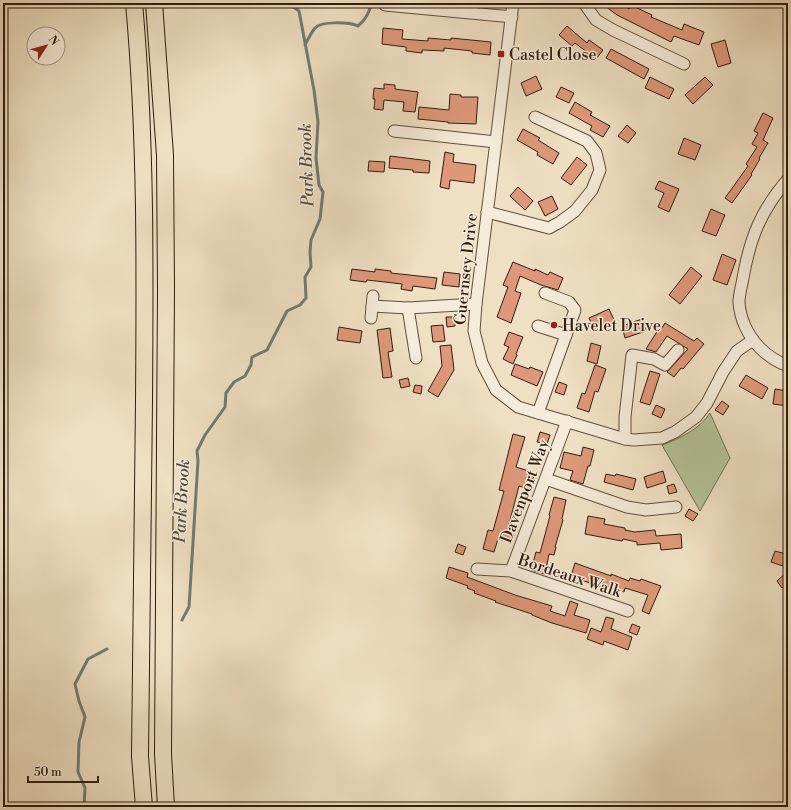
<svg xmlns="http://www.w3.org/2000/svg" width="791" height="810" font-family="'Libre Bodoni',serif">
<style>
.green{fill:#b3c399;stroke:#727054}
.lines{fill:none;stroke-linecap:round;stroke-linejoin:round}
.stream{stroke:#707d74;stroke-width:3}
.building{fill:#de977a;stroke:#301c0f}
.minor-casing{stroke:#604d3c;stroke-width:13}
.highway-casing{stroke:#301c0f;stroke-width:18}
.minor{stroke:#f5ebd8;stroke-width:11}
.highway{stroke:#efe0c3;stroke-width:16}
.poi-dot{fill:#8f2418;stroke:#f5ebd8;stroke-width:1.5}
.labels{text-anchor:middle;stroke-width:3;stroke-linejoin:round;paint-order:stroke}
.poi-label{font-size:16px;fill:#301c0f;stroke:#f5ebd8;text-anchor:start}
.street-label{font-size:16px;fill:#301c0f;stroke:#f5ebd8}
.water-label{font-size:17px;font-style:italic;fill:#504c41;stroke:#f5ebd8}
</style>
<rect width="100%" height="100%" fill="#efe0c3"/>
<filter id="stains"><feTurbulence type="fractalNoise" baseFrequency=".005" numOctaves="4"/><feColorMatrix values="0 0 0 0 .2 0 0 0 0 .09 0 0 0 0 .02 0 0 0 .5 -.17"/></filter>
<radialGradient id="worn" r=".72"><stop offset=".6" stop-color="#630" stop-opacity="0"/><stop offset="1" stop-color="#630" stop-opacity=".3"/></radialGradient>
<g class="green">
<path d="M710 413 730 458 700 511 662 445C679 439 700 429 710 413Z"/>
<path d="M788 790V807H781Z"/>
</g>
<g class="lines">
<g class="stream">
<path d="M305 45C308 39 311 33 315 28 321 21 349 22 358 26 365 20 370 12 371 3"/>
<path d="M182 620 189 607 198 461 197 451 205 435 225 407 226 393 234 382 245 376 251 365 252 357 267 350 287 311 300 305 306 298 305 277 311 267 310 252 311 240 320 219 323 192 319 185 316 158 318 122 314 90 299 11 288 3"/>
<path d="M84 807 85 788 78 772 79 742 85 717 79 701 75 684 88 659 107 649"/>
</g>
</g>
<g class="building">
<path d="M601 3H621L629 9 631 5 652 15 651 17 682 30 684 24 704 32 699 45 674 36 671 42 617 15Z"/>
<path d="M567 26 587 43 589 40 603 50 596 59 575 43 572 46 559 35Z"/>
<path d="M383 28 403 30 402 39 428 41V38L451 40V38L491 42 490 55 472 53V51L444 48V51L422 50V53L406 51V47L382 44Z"/>
<path d="M725 40 731 63 718 67 711 44Z"/>
<path d="M611 49 649 69 644 79 606 58Z"/>
<path d="M536 76 542 89 526 96 521 83Z"/>
<path d="M650 77 674 89 669 99 645 88Z"/>
<path d="M705 77 713 85 693 104 685 95Z"/>
<path d="M384 84 395 85V89L418 92 415 112 403 111 404 102 384 100 383 110 374 109 375 99H373L374 88 384 89Z"/>
<path d="M561 87 574 93 569 103 556 97Z"/>
<path d="M450 94 461 95V97H478L476 124 448 123V122L418 119 419 107 449 110Z"/>
<path d="M575 102 592 112 590 115 610 126 603 137 590 130 592 126 569 113Z"/>
<path d="M763 113 773 118 763 140 768 143 759 158 760 159 751 174 752 175 732 203 725 198 748 166 746 164 757 147 752 144 758 133 754 131Z"/>
<path d="M627 125 636 133 628 143 618 136Z"/>
<path d="M523 129 540 138 538 140 559 153 553 164 537 155 538 152 517 140Z"/>
<path d="M684 138 701 145 695 160 678 154Z"/>
<path d="M445 152 454 154 453 162 476 165 474 183 450 180 449 189 440 187Z"/>
<path d="M390 156 430 161 429 173 413 172V170L389 168Z"/>
<path d="M577 157 587 165 571 185 561 178Z"/>
<path d="M369 161 385 162 384 172 368 171Z"/>
<path d="M659 181 679 189 669 212 658 207 664 193 655 189Z"/>
<path d="M518 187 533 201 525 210 510 196Z"/>
<path d="M552 196 558 209 545 216 538 202Z"/>
<path d="M711 209 725 215 716 236 702 231Z"/>
<path d="M722 254 736 260 727 285 713 280Z"/>
<path d="M513 262 535 271V269L548 275 550 272 563 278 558 290 541 285 520 276 515 291 521 293 511 323 497 317 508 287 503 285Z"/>
<path d="M691 267 702 276 680 304 669 295Z"/>
<path d="M352 269 375 272V269L391 271V273L437 278 435 289 413 286 412 291 401 289 402 284 367 280 366 282 350 280Z"/>
<path d="M444 272 460 274 459 287 442 285Z"/>
<path d="M609 309 615 322 595 331 589 318Z"/>
<path d="M446 317H455V326L447 327Z"/>
<path d="M642 319 646 331 625 338 622 326Z"/>
<path d="M665 323 694 341 697 338 704 344 683 369 681 368 674 377 667 372 688 349 667 336 656 352 646 349 658 330 660 331Z"/>
<path d="M443 325 445 341 433 342 431 326Z"/>
<path d="M339 327 362 331 360 343 337 340Z"/>
<path d="M390 328 393 351 388 352 392 377 383 378 377 330Z"/>
<path d="M509 332 523 337 516 354 517 355 513 364 503 359 509 347 504 345Z"/>
<path d="M591 343 601 346 597 364 587 361Z"/>
<path d="M451 345 454 370 438 397 428 391 442 366 440 346Z"/>
<path d="M515 364 529 369 530 367 543 372 537 386 511 375Z"/>
<path d="M595 365 606 369 598 392 595 391 589 412 577 408 582 393 585 394Z"/>
<path d="M650 371 660 374 650 405 640 402Z"/>
<path d="M746 375 768 388 762 399 739 386Z"/>
<path d="M408 378 410 386 401 388 399 380Z"/>
<path d="M559 382 567 385 564 395 555 392Z"/>
<path d="M415 385 422 386 421 394 413 392Z"/>
<path d="M775 389 788 391V406L773 404Z"/>
<path d="M722 401 729 406 723 415 715 410Z"/>
<path d="M656 405 665 409 661 418 652 414Z"/>
<path d="M540 432 550 435 547 444 537 442Z"/>
<path d="M513 434 525 437 516 467 535 473 530 489 519 486 507 532 514 535 511 543 498 539 494 552 483 549 488 530 493 531 504 491 499 490Z"/>
<path d="M583 447 594 450 590 466H588L583 484 570 480 573 471 560 468 564 452 581 456Z"/>
<path d="M663 471 666 482 647 488 644 477Z"/>
<path d="M606 474 615 476 616 474 636 479 633 490 604 482Z"/>
<path d="M674 484 677 492 669 494 667 486Z"/>
<path d="M554 497 566 500 562 519 563 520 555 547H556L554 555 549 554 545 574 531 570 536 552 540 553 550 516 549 515Z"/>
<path d="M689 509 698 514 693 521 685 516Z"/>
<path d="M588 516 605 519 604 524 625 528V530L635 532 655 530 656 536 681 534 682 548 661 550 660 543 637 545V542L623 539 622 541 585 534Z"/>
<path d="M458 544 466 547 463 555 455 552Z"/>
<path d="M775 551 786 554 783 566 771 562Z"/>
<path d="M575 563 611 576V574L629 581 630 578 640 581 641 579 661 586 649 614 642 611 648 595 625 588 624 592 604 585 603 588 571 576Z"/>
<path d="M449 567 468 573 467 577 515 595 552 606 550 611 565 616 570 601 578 604 574 615 590 620 586 633 552 623 532 615V614L495 602 496 601 474 593 475 591 467 588 468 586 446 578Z"/>
<path d="M788 571V583L782 588 777 581Z"/>
<path d="M606 617 614 619 611 629 632 637 628 650 604 641 603 645 587 639 591 628 601 632Z"/>
<path d="M632 624 640 627 637 635 629 632Z"/>
</g>
<g class="lines">
<defs>
<g id="minor">
<path d="M513 3 476 304 474 331 482 363 496 390 518 407 625 439 634 440 662 438 675 432 696 417 707 403 723 372 737 351 753 340"/>
<path d="M584 3 596 20 613 30 684 64"/>
<path d="M385 5 512 17"/>
<path d="M394 131 496 142"/>
<path d="M788 179C761 210 750 238 743 278 742 285 739 294 739 302 740 319 748 336 760 348 768 356 777 362 788 366"/>
<path d="M487 212 549 228 560 222 575 211 592 190 600 170 596 153 587 141 535 117"/>
<path d="M372 306 408 308 476 304"/>
<path d="M408 308 416 358"/>
<path d="M371 318 373 296"/>
<path d="M538 326 566 335"/>
<path d="M538 413 575 310 569 302 545 293"/>
<path d="M625 439V417L632 355 654 359 665 365 678 350"/>
<path d="M546 479 627 507 646 510 676 507"/>
<path d="M477 569 511 571 628 611"/>
<path d="M511 571 567 421"/>
</g>
<g id="highway">
<path d="M134 3C146 135 145 268 144 401 143 519 141 638 140 757L144 807"/>
<path d="M154 3 165 155 166 289 163 754 166 807"/>
</g>
</defs>
<use href="#minor" class="minor-casing"/>
<use href="#highway" class="highway-casing"/>
<use href="#minor" class="minor"/>
<use href="#highway" class="highway"/>
</g>
<g class="poi-dot">
<rect x="497" y="50" width="8" height="8" rx="2"/>
<circle cx="554" cy="325" r="4"/>
</g>
<g class="labels">
<g class="poi-label">
<text x="509" y="60">Castel Close</text>
<text x="562" y="331">Havelet Drive</text>
</g>
<g class="street-label">
<text transform="translate(465 269) rotate(-84)" y="6">Guernsey Drive</text>
<text transform="translate(524 491) rotate(-69)" y="6">Davenport Way</text>
<text transform="translate(570 575) rotate(18)" y="6">Bordeaux Walk</text>
</g>
<g class="water-label">
<text transform="translate(306 165) rotate(-92)" y="6">Park Brook</text>
<text transform="translate(181 501) rotate(-87)" y="6">Park Brook</text>
</g>
</g>
<rect width="791" height="810" fill="none" stroke="#efe0c3" stroke-width="16"/>
<rect x="4" y="4" width="783" height="802" fill="none" stroke="#301c0f" stroke-width="2"/>
<rect x="8" y="8" width="775" height="794" fill="none" stroke="#301c0f"/>
<g transform="translate(46 46) rotate(54)"><circle r="19" fill="#f5ebd8" stroke="#a69888"/>
<path d="M0-3L7 15L0 10L-7 15Z" fill="#8f2418"/>
<text y="-6" font-size="11" font-weight="bold" text-anchor="middle" fill="#301c0f">N</text>
</g>
<path d="M28 776v6h70v-6" fill="none" stroke="#301c0f" stroke-width="2"/>
<text x="34" y="776" font-size="12" fill="#301c0f" stroke="#f5ebd8" stroke-width="3" paint-order="stroke">50 m</text>
<rect width="100%" height="100%" filter="url(#stains)"/>
<rect width="100%" height="100%" fill="url(#worn)"/>
</svg>
